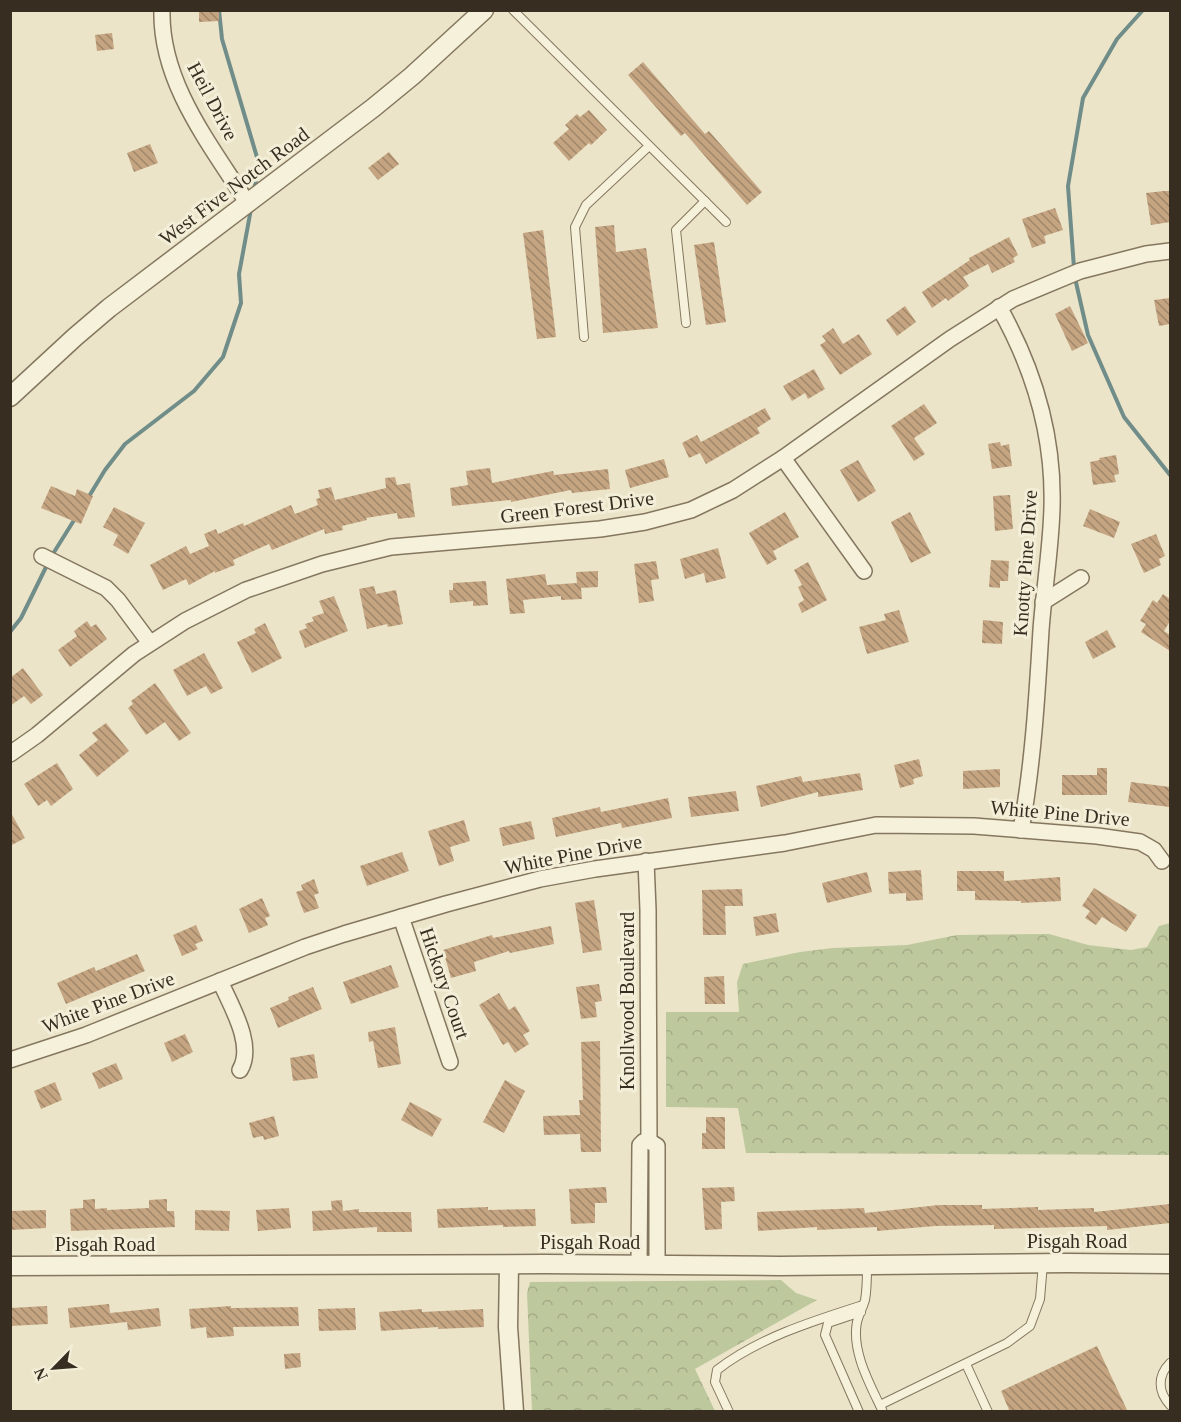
<svg xmlns="http://www.w3.org/2000/svg" width="1181" height="1422" font-family="'Times New Roman',serif">
<style>
.forest{fill:url(#forest-crowns)}
.lines{fill:none;stroke-linecap:round;stroke-linejoin:round}
.stream{stroke:#708d89;stroke-width:4}
.building{fill:url(#building-back-hatch)}
.service-casing{stroke:#85775f;stroke-width:10}
.minor-casing{stroke:#85775f;stroke-width:18}
.tertiary-casing{stroke:#85775f;stroke-width:21}
.service{stroke:#f6f1db;stroke-width:8}
.minor{stroke:#f6f1db;stroke-width:15}
.tertiary{stroke:#f6f1db;stroke-width:18}
.labels{text-anchor:middle;stroke-width:6;stroke-linejoin:round;paint-order:stroke}
.street-label{font-size:20px;fill:#372e21;stroke:#f3eed7}
</style>
<defs>
<pattern id="forest-crowns" width="20" height="18" patternUnits="userSpaceOnUse" patternTransform="scale(1.5)"><rect width="20" height="18" fill="#bec89d"/><path d="M2 6a3 3 0 1 1 6 0M12 15a3 3 0 1 1 6 0" fill="none" stroke="#a4ac87"/></pattern>
<pattern id="building-back-hatch" width="6" height="6" patternUnits="userSpaceOnUse" patternTransform="scale(1.5)"><rect width="6" height="6" fill="#c5a581"/><path d="M-1 5l2 2M0 0l6 6M5-1l2 2" fill="none" stroke="#a18769"/></pattern>
</defs>
<rect width="100%" height="100%" fill="#ebe4c8"/>
<g class="forest">
<path d="M1170 923V1155L746 1153 738 1108 666 1107V1012H739L737 982 743 964 800 952 833 948 907 945 957 935 1049 934 1088 945 1131 950 1147 947 1159 926Z"/>
<path d="M781 1280 796 1293 817 1300 695 1369 715 1411H532L527 1293 530 1282Z"/>
</g>
<g class="lines">
<g class="stream">
<path d="M219 10 222 39 259 164 254 190"/>
<path d="M1074 268 1068 186 1083 98 1117 39 1143 10"/>
<path d="M1075 278 1088 335 1124 417 1170 475"/>
<path d="M88 498 105 470 125 444 194 391 223 357 241 303 239 274 251 209"/>
<path d="M51 557 76 517"/>
<path d="M10 632 21 618 48 563"/>
</g>
</g>
<g class="building">
<path d="M199 10H219V21L199 22Z"/>
<path d="M112 33 114 49 97 51 95 35Z"/>
<path d="M643 62 705 134 709 131 762 192 747 205 685 133 681 136 628 75Z"/>
<path d="M589 110 607 130 591 145 589 143 569 161 553 143 569 129 565 125 577 114 580 117Z"/>
<path d="M150 144 158 163 134 172 127 153Z"/>
<path d="M389 152 399 164 378 180 368 168Z"/>
<path d="M1164 191H1170V222L1151 225 1146 193Z"/>
<path d="M1055 208 1063 230 1044 236 1046 243 1032 248 1022 219Z"/>
<path d="M614 225 616 252 646 248 658 328 603 333 595 227Z"/>
<path d="M543 230 556 337 537 339 523 233Z"/>
<path d="M1009 237 1018 255 1013 258 1015 262 992 273 988 264 963 277 969 286 948 301 946 298 932 308 922 292 970 260 969 258Z"/>
<path d="M714 242 726 322 706 325 694 245Z"/>
<path d="M1170 298V324L1159 326 1154 300Z"/>
<path d="M905 306 916 322 897 336 886 320Z"/>
<path d="M1070 306 1088 343 1072 351 1055 314Z"/>
<path d="M833 328 843 344 859 334 872 354 840 375 820 345 826 341 822 336Z"/>
<path d="M814 369 825 389 808 399 805 393 792 401 783 386Z"/>
<path d="M924 404 937 423 914 438 925 454 914 461 891 426Z"/>
<path d="M765 408 771 419 757 428 760 433 706 464 700 453 689 458 682 443 697 435 701 442Z"/>
<path d="M1000 442 1001 446 1009 444 1012 466 992 469 988 444Z"/>
<path d="M1116 455 1119 474 1114 475 1116 482 1093 485 1090 462 1100 460 1099 458Z"/>
<path d="M664 459 669 477 630 488 625 470Z"/>
<path d="M858 460 876 491 858 502 840 470Z"/>
<path d="M490 468 492 483 553 471 554 475 608 469 610 489 572 493 571 490 511 502V500L452 506 450 488 468 485 466 471Z"/>
<path d="M395 477 397 485 410 483 415 517 398 519 397 513 366 518 367 520 342 526 343 530 325 534 324 529 272 550 269 544 233 560 235 565 215 573V571L189 585 186 579 163 590 150 565 186 546 190 554 209 546 204 534 216 529 218 534 243 523 244 526 291 505 295 514 318 505 316 499 320 498 318 490 331 487 335 500 386 488 385 478Z"/>
<path d="M51 486 75 496 77 489 93 496 81 524 41 508Z"/>
<path d="M1010 495 1013 529 995 531 993 496Z"/>
<path d="M114 507 145 523 128 554 113 545 118 535 103 527Z"/>
<path d="M1090 509 1120 522 1114 538 1083 526Z"/>
<path d="M785 512 799 537 773 551 777 559 767 565 749 533Z"/>
<path d="M910 512 931 553 911 563 891 522Z"/>
<path d="M1156 534 1165 556 1159 559 1161 565 1144 573 1131 544Z"/>
<path d="M718 548 726 578 706 583 704 573 685 579 680 559Z"/>
<path d="M991 560 1009 561 1008 581H1000V588L989 587Z"/>
<path d="M656 561 659 579 651 580 654 601 639 603 634 564Z"/>
<path d="M808 562 827 600 802 613 798 604 804 600 798 587 802 585 794 570Z"/>
<path d="M598 571V587L581 588 582 599 561 600V596L523 600 525 613 510 614 506 579 545 574 547 585 577 583 576 572Z"/>
<path d="M486 581 488 605 473 606V601L450 603 449 590H453V583Z"/>
<path d="M374 586 376 594 396 590 403 624 388 627 387 624 367 629 359 589Z"/>
<path d="M1163 594 1170 599V621L1164 631 1170 635V651L1141 632 1146 624 1140 621 1153 600 1157 603Z"/>
<path d="M334 596 348 631 305 648 299 631 307 628 305 624 314 621 312 617 324 613 319 601Z"/>
<path d="M899 610 909 642 867 654 859 627 886 620 884 614Z"/>
<path d="M983 620 1003 622 1002 644 982 643Z"/>
<path d="M87 621 91 627 96 624 107 639 70 667 58 650 77 636 74 631Z"/>
<path d="M265 623 282 658 252 673 237 642 256 633 254 629Z"/>
<path d="M1107 630 1116 647 1093 659 1085 642Z"/>
<path d="M204 653 223 688 211 694 206 686 187 696 173 670Z"/>
<path d="M23 668 43 695 31 704 24 696 10 706V678Z"/>
<path d="M155 683 191 733 179 741 165 722 146 735 128 708 133 704 131 701Z"/>
<path d="M106 723 129 751 97 777 79 755 98 740 92 733Z"/>
<path d="M919 759 923 776 913 779 914 784 900 788 894 765Z"/>
<path d="M57 763 73 789 51 806 47 800 38 806 24 784Z"/>
<path d="M1097 768H1107V795H1062V775H1097Z"/>
<path d="M1000 769V787L963 789V771Z"/>
<path d="M860 773 863 790 818 797V792L761 807 756 786 801 776 803 782Z"/>
<path d="M1131 782 1170 787V807L1128 802Z"/>
<path d="M736 791 739 811 691 817 688 797Z"/>
<path d="M668 798 672 818 622 828 621 823 556 837 552 818 600 807 601 812Z"/>
<path d="M10 811 25 838 10 846Z"/>
<path d="M464 820 470 841 450 847 454 861 439 866 428 831Z"/>
<path d="M531 821 535 839 503 846 499 828Z"/>
<path d="M402 852 409 871 367 886 360 866Z"/>
<path d="M921 870 923 900 906 901V893L889 894 888 872Z"/>
<path d="M957 871H1004V881L1060 877 1061 901 1021 903V901L975 900V891H957Z"/>
<path d="M867 872 872 892 827 903 822 883Z"/>
<path d="M314 879 319 893 314 895 319 908 304 913 296 892 303 890 301 885Z"/>
<path d="M1094 888 1137 915 1126 932 1102 917 1096 925 1085 918 1090 911 1082 906Z"/>
<path d="M742 889 743 906H725L726 935H703L702 890Z"/>
<path d="M262 898 270 916 265 918 268 925 249 933 239 909Z"/>
<path d="M594 900 602 950 583 953 575 903Z"/>
<path d="M776 913 779 932 756 936 753 917Z"/>
<path d="M196 925 203 941 195 944 198 949 182 956 173 935Z"/>
<path d="M551 926 554 944 510 953 509 951 474 962 476 971 451 978 443 950 492 935 493 938Z"/>
<path d="M137 954 145 971 66 1004 57 983 94 967 96 971Z"/>
<path d="M391 965 399 987 351 1004 343 982Z"/>
<path d="M724 976 725 1004H705L704 977Z"/>
<path d="M599 984 602 1001 595 1002 597 1017 581 1019 576 987Z"/>
<path d="M313 987 322 1009 278 1028 270 1008 289 1000 288 997Z"/>
<path d="M499 993 509 1010 515 1006 530 1031 523 1035 529 1044 515 1053 508 1042 503 1045 479 1005Z"/>
<path d="M395 1027 401 1064 378 1068 373 1041 369 1042 368 1032Z"/>
<path d="M185 1034 193 1052 172 1062 164 1043Z"/>
<path d="M600 1041 601 1152H581L580 1134 544 1135 543 1116 580 1115 579 1100H583L581 1042Z"/>
<path d="M314 1054 318 1078 293 1081 290 1058Z"/>
<path d="M116 1063 123 1079 99 1089 92 1073Z"/>
<path d="M505 1080 525 1091 504 1133 483 1122Z"/>
<path d="M55 1082 62 1100 41 1109 34 1091Z"/>
<path d="M410 1102 442 1119 432 1137 401 1120Z"/>
<path d="M274 1116 279 1136 264 1140 263 1136 253 1138 249 1123Z"/>
<path d="M706 1117H725V1149H702V1133H706Z"/>
<path d="M606 1187 607 1203H595V1223L571 1224 569 1189Z"/>
<path d="M734 1187 735 1201 721 1202 722 1229 705 1230 702 1188Z"/>
<path d="M95 1199V1209L107 1208V1210L149 1208V1200L167 1199V1211H174L175 1227 71 1231 70 1209 83 1208V1200Z"/>
<path d="M342 1200 343 1211 359 1209V1212H411L412 1232H377V1227L313 1231 312 1211 332 1210 331 1201Z"/>
<path d="M1170 1204V1223L1107 1230V1226L994 1229V1225L935 1226 877 1231V1227L817 1230V1227L758 1231 757 1212 864 1208 865 1213 939 1205H982V1209L1038 1207V1210L1094 1208V1212Z"/>
<path d="M488 1207V1210L535 1209 536 1226 503 1227V1225L438 1228 437 1209Z"/>
<path d="M289 1208 291 1228 258 1231 256 1210Z"/>
<path d="M46 1210V1228L10 1230V1211Z"/>
<path d="M195 1210 230 1211 229 1231 195 1230Z"/>
<path d="M109 1304 110 1313 159 1308 161 1326 128 1330 127 1322 70 1328 68 1308Z"/>
<path d="M47 1306 48 1324 10 1326V1308Z"/>
<path d="M231 1306V1308L298 1307 299 1326 233 1327 234 1336 207 1338 206 1327 191 1329 189 1309Z"/>
<path d="M355 1308 356 1330 319 1331 318 1309Z"/>
<path d="M422 1309V1312L483 1309 484 1327 438 1329V1327L381 1331 379 1312Z"/>
<path d="M1097 1346 1128 1412H1010L1001 1391Z"/>
<path d="M300 1353 301 1367 285 1369 284 1354Z"/>
</g>
<g class="lines">
<defs>
<g id="service">
<path d="M513 10 726 222"/>
<path d="M686 323 676 230 705 201"/>
<path d="M584 337 575 227 586 205 649 146"/>
<path d="M867 1267C867 1278 867 1289 865 1300 863 1307 859 1314 857 1322 851 1352 871 1386 883 1412"/>
<path d="M1170 1363C1157 1376 1158 1392 1170 1405"/>
<path d="M966 1364 988 1412"/>
<path d="M880 1405 1007 1343 1030 1326 1040 1299 1043 1263"/>
<path d="M729 1412 715 1382 717 1370C758 1338 813 1321 863 1305"/>
<path d="M859 1412 825 1335 828 1323 861 1312"/>
</g>
<g id="minor">
<path d="M162 10C160 83 211 145 248 204"/>
<path d="M999 307C1034 369 1054 435 1052 507 1051 548 1044 589 1041 630 1037 697 1033 764 1021 830"/>
<path d="M783 458 864 571"/>
<path d="M42 556 106 588 118 600 150 643"/>
<path d="M1043 602 1081 578"/>
<path d="M10 754 37 735 134 654 185 621 246 590 322 564 391 547 600 529 645 522 691 510 733 490 783 458 950 339 1013 299 1080 271 1146 254 1170 251"/>
<path d="M646 861 648 910 649 1141"/>
<path d="M401 917 450 1062"/>
<path d="M220 981C231 1006 255 1045 240 1070"/>
<path d="M10 1060 86 1035 305 947 344 934 446 904 540 879 595 869 785 843 876 825 974 826 1097 836 1140 842 1154 850 1162 861"/>
<path d="M649 1141 657 1146V1265"/>
<path d="M639 1265 640 1145 643 1142 649 1141"/>
</g>
<g id="tertiary">
<path d="M10 397 75 337 109 308 373 108 412 76 484 10"/>
<path d="M509 1265 508 1327 514 1412"/>
<path d="M10 1266 544 1264 779 1266 1067 1263 1170 1264"/>
</g>
</defs>
<use href="#service" class="service-casing"/>
<use href="#minor" class="minor-casing"/>
<use href="#tertiary" class="tertiary-casing"/>
<use href="#service" class="service"/>
<use href="#minor" class="minor"/>
<use href="#tertiary" class="tertiary"/>
</g>
<g class="labels">
<g class="street-label">
<text transform="translate(213 101) rotate(62)" y="7">Heil Drive</text>
<text transform="translate(234 186) rotate(-37)" y="7">West Five Notch Road</text>
<text transform="translate(577 507) rotate(-7)" y="7">Green Forest Drive</text>
<text transform="translate(1025 563) rotate(-86)" y="7">Knotty Pine Drive</text>
<text transform="translate(1060 813) rotate(5)" y="7">White Pine Drive</text>
<text transform="translate(573 854) rotate(-11)" y="7">White Pine Drive</text>
<text transform="translate(445 983) rotate(71)" y="7">Hickory Court</text>
<text transform="translate(627 1001) rotate(-90)" y="7">Knollwood Boulevard</text>
<text transform="translate(108 1002) rotate(-21)" y="7">White Pine Drive</text>
<text x="1077" y="1248">Pisgah Road</text>
<text x="590" y="1249">Pisgah Road</text>
<text x="105" y="1251">Pisgah Road</text>
</g>
</g>
<rect width="1181" height="1422" fill="none" stroke="#372e21" stroke-width="24"/>
<g transform="translate(54 1368) rotate(245)" stroke="#f3eed7" stroke-width="4.5" paint-order="stroke">
<path d="M0-4.5L10 22L0 15L-10 22Z" fill="#372e21"/>
<text y="-9" font-size="16" font-weight="bold" text-anchor="middle" fill="#372e21">N</text>
</g>
</svg>
